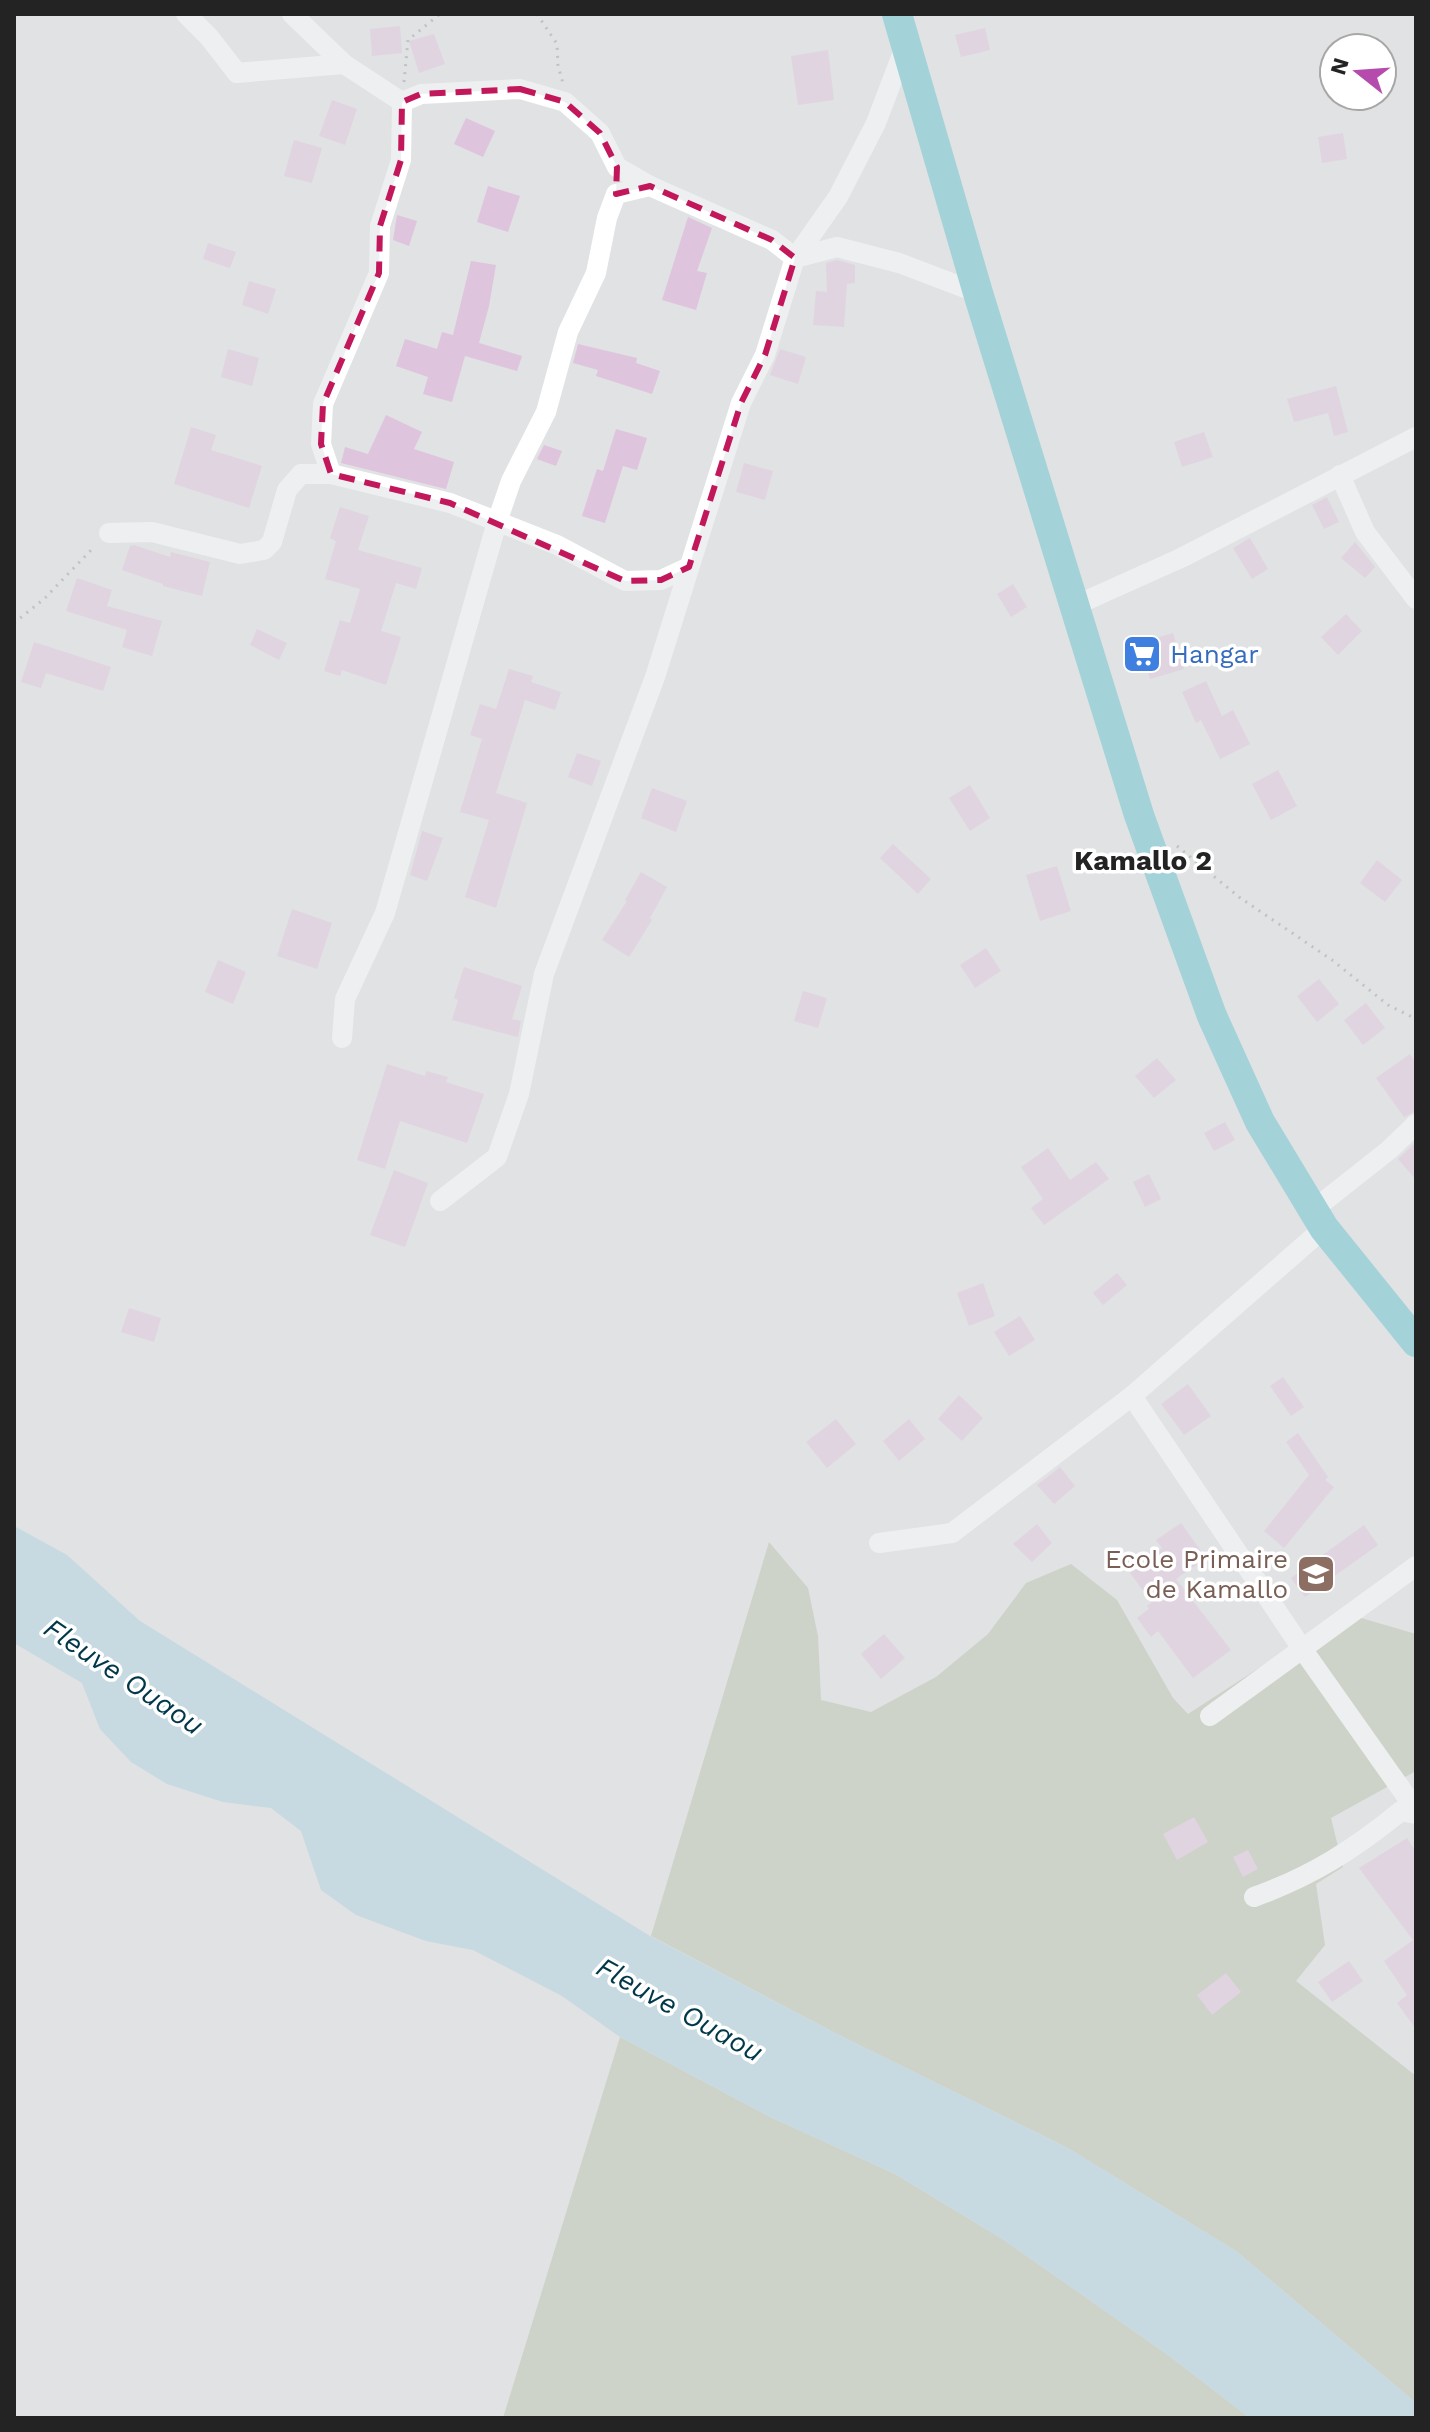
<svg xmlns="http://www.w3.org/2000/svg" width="1430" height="2432" font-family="'Work Sans',sans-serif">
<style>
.green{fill:#b5c1a6}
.water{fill:#a8cedd}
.building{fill:#dfc4dd}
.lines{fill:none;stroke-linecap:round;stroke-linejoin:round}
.path{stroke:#9a9c9d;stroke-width:3;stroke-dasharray:2 6;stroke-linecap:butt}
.minor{stroke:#fff;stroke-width:20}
.highway{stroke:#5ac0c9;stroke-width:30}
.marked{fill:none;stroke:#c2185b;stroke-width:6;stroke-dasharray:16 10;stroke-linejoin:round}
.labels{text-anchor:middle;stroke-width:7;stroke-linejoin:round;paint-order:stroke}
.shop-label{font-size:26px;fill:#366cbe;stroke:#fff;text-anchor:start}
.education-label{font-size:26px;fill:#785e54;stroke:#fff;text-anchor:end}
.neighbourhood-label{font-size:28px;font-weight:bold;fill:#232324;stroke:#fff}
.water-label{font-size:28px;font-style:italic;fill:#003849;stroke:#fff}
</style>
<rect width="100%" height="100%" fill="#e0e2e4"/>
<g class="green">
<path d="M769 1542 808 1588 818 1636 821 1700 871 1712 936 1677 988 1634 1026 1583 1071 1564 1117 1600 1173 1698 1188 1714 1344 1613 1416 1634V1771L1331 1818 1343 1867 1316 1884 1325 1945 1296 1981 1416 2076V2403L1236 2251 1066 2147 839 2035 651 1936Z"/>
<path d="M620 2037 768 2116 895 2174 1004 2240 1168 2355 1250 2418H503Z"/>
</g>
<path class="water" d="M14 1526 67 1555 140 1621 650 1936 839 2035 1066 2147 1236 2251 1416 2403V2418H1250L1168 2355 1004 2240 895 2174 768 2116 620 2037 562 1996 473 1950 426 1941 356 1915 321 1890 301 1831 271 1808 223 1802 167 1784 131 1762 100 1729 82 1683 14 1643Z"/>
<g class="building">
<path d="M400 26 402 53 372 56 370 29Z"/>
<path d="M985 28 990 50 961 57 955 35Z"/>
<path d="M434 34 445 64 419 73 409 41Z"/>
<path d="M828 50 834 100 798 105 791 56Z"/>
<path d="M332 100 357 109 345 145 319 136Z"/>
<path d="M466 118 495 131 483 157 454 144Z"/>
<path d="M1343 133 1347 159 1322 163 1318 137Z"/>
<path d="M294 140 322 148 312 183 284 176Z"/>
<path d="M488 186 520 196 508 232 477 222Z"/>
<path d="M397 215 417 221 409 246 393 240Z"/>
<path d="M688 217 712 228 697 271 707 273 696 310 662 300Z"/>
<path d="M208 243 236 252 230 268 203 259Z"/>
<path d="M837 260 855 265V283L847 284 844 327 813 325 816 291 827 292 826 263Z"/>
<path d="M471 261 496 265 489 306 479 343 522 356 517 371 465 356 452 402 423 394 428 377 396 366 405 339 437 349 442 332 453 335Z"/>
<path d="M249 281 276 289 268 314 242 305Z"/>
<path d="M578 344 637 358 636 363 660 371 652 394 596 376 598 370 573 363Z"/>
<path d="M228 349 259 358 252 386 221 377Z"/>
<path d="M780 349 806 357 798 384 770 375Z"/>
<path d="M1336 386 1348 432 1334 436 1328 413 1294 422 1287 399Z"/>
<path d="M386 415 422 432 414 449 454 462 446 489 341 463 345 447 368 454Z"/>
<path d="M191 427 216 435 211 450 262 466 249 508 174 484Z"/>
<path d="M616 429 647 438 637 470 623 466 605 523 582 516 597 469 603 471Z"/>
<path d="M1204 432 1213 457 1182 467 1174 442Z"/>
<path d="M544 445 562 451 556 466 537 459Z"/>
<path d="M744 463 773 471 765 500 736 492Z"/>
<path d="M1327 497 1339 522 1324 529 1312 505Z"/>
<path d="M340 507 369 516 358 550 422 568 416 589 396 583 381 631 401 637 386 685 342 670 340 676 324 671 340 620 350 623 360 589 325 579 336 541 330 538Z"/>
<path d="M1250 538 1268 569 1252 579 1233 548Z"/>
<path d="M1355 542 1375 567 1365 578 1341 558Z"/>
<path d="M134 545 170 557 171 552 210 562 202 596 163 586V584L122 570 130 546Z"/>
<path d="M77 578 112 590 107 606 162 621 152 656 122 647 127 630 66 611Z"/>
<path d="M1013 584 1027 607 1011 617 997 594Z"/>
<path d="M1346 614 1362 631 1338 655 1321 637Z"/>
<path d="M257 629 287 643 279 660 250 645Z"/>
<path d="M1173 633 1184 669 1150 679 1139 643Z"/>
<path d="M34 642 111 667 103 691 46 673 41 688 21 682Z"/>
<path d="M509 669 533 676 531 682 561 692 555 710 525 700 496 793 527 803 496 908 465 897 489 820 460 812 482 739 470 735 480 704 496 709Z"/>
<path d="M1206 681 1222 716 1233 710 1250 744 1220 759 1201 720 1196 723 1182 692Z"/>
<path d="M577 753 601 761 592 786 568 777Z"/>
<path d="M1278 770 1297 806 1271 820 1252 784Z"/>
<path d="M970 785 990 818 970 831 949 798Z"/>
<path d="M652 788 687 801 676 832 641 818Z"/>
<path d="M422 831 443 838 427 881 410 875Z"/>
<path d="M893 844 931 879 918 894 880 858Z"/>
<path d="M1377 860 1402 880 1385 902 1360 883Z"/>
<path d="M1057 866 1071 911 1040 921 1026 875Z"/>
<path d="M641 872 667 887 650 918 652 920 629 957 602 940 627 901 625 900Z"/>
<path d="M292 909 332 923 317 969 277 956Z"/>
<path d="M986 948 1001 971 975 988 960 965Z"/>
<path d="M218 960 246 972 233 1004 205 992Z"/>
<path d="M464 967 522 986 512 1019 521 1021 518 1037 452 1020 458 1000 454 998Z"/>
<path d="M1319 979 1339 1004 1317 1022 1297 996Z"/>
<path d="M803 991 827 998 818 1028 794 1021Z"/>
<path d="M1366 1003 1385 1028 1363 1045 1344 1020Z"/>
<path d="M1410 1054 1416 1063V1111L1404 1117 1376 1078Z"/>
<path d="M1157 1058 1176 1080 1154 1098 1135 1076Z"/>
<path d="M387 1064 425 1076 426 1071 448 1077 446 1082 484 1094 467 1143 400 1121 385 1169 357 1160Z"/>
<path d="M1225 1122 1235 1140 1214 1151 1204 1133Z"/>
<path d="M1416 1142V1180L1398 1159Z"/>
<path d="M1048 1148 1070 1180 1096 1162 1109 1179 1044 1225 1031 1208 1043 1199 1021 1167Z"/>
<path d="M394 1170 428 1183 405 1247 370 1235Z"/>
<path d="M1149 1174 1161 1199 1145 1207 1133 1182Z"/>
<path d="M1117 1273 1127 1285 1103 1305 1093 1293Z"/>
<path d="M983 1283 995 1316 969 1326 957 1293Z"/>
<path d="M129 1308 161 1318 154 1342 121 1332Z"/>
<path d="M1020 1316 1035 1340 1009 1356 994 1332Z"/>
<path d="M1283 1377 1304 1407 1291 1416 1270 1386Z"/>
<path d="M1188 1384 1211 1416 1184 1435 1161 1404Z"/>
<path d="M959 1395 983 1418 962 1441 938 1419Z"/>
<path d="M836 1419 856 1444 827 1468 806 1442Z"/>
<path d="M909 1419 925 1439 899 1461 883 1441Z"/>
<path d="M1298 1433 1328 1477 1325 1480 1334 1487 1284 1548 1264 1531 1309 1475 1286 1442Z"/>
<path d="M1060 1467 1075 1486 1054 1504 1037 1485Z"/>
<path d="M1181 1523 1206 1558 1176 1579 1231 1650 1193 1678 1158 1631 1151 1637 1137 1618 1149 1609 1147 1606 1152 1602 1130 1573 1162 1548 1156 1540Z"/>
<path d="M1037 1524 1052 1543 1032 1562 1013 1544Z"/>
<path d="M1364 1525 1378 1545 1305 1597 1291 1578Z"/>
<path d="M884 1634 905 1658 881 1679 861 1654Z"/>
<path d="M1194 1817 1208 1842 1177 1860 1163 1834Z"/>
<path d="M1407 1838 1416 1852V2029L1397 2003 1407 1995 1384 1961 1413 1940 1359 1868Z"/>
<path d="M1248 1850 1258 1869 1243 1877 1233 1857Z"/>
<path d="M1349 1961 1363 1981 1332 2002 1318 1982Z"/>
<path d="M1226 1973 1241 1992 1212 2015 1197 1995Z"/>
</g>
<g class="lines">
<g class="path">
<path d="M537 14 557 44 558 66 563 83"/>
<path d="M404 82 408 40 440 14"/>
<path d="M14 623 44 599 95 546"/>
<path d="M1177 846 1239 897 1332 960 1388 1005 1416 1019"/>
</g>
<g class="minor">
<path d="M186 14 209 37 237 73 344 64"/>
<path d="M292 14 344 64 402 102"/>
<path d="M331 474 321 444 323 404 379 273 380 226 401 160 402 102 421 94 520 89 565 102 600 133 617 167 650 186"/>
<path d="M1340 475 1365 532 1416 599"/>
<path d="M109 533 152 532 240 554 264 550 272 542 287 490 301 474H331L450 503 557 545 625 581 661 580 689 567"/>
<path d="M1074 606 1181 558 1416 437"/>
<path d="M342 1038 345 999 385 913 497 522 511 481 546 412 568 332 596 273 607 218 616 194 650 186 772 240 795 258 838 197 876 123 906 44"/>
<path d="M440 1201 497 1157 519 1094 544 974 655 677 741 403 765 355 795 258 837 247 899 263 978 293"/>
<path d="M1313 1210 1389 1150 1416 1124"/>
<path d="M1132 1396 1303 1650 1416 1810"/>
<path d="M879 1543 952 1533 1132 1396 1324 1228"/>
<path d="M1210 1716 1416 1566"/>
<path d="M1254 1897C1312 1876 1353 1850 1401 1811L1416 1814"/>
</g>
<path class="highway" d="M897 14 978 293 1139 815 1212 1016 1260 1122 1324 1228 1416 1342"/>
</g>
<path d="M0 0H1430V2432H0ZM520 89 565 102 600 133 617 167 616 194 650 186 772 240 795 258 765 355 741 403 689 567 661 580 625 581 450 503 331 474 321 444 323 404 379 273 380 226 401 160 402 102 421 94Z" fill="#e0e2e4" fill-opacity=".55" fill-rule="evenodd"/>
<path class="marked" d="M520 89 565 102 600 133 617 167 616 194 650 186 772 240 795 258 765 355 741 403 689 567 661 580 625 581 450 503 331 474 321 444 323 404 379 273 380 226 401 160 402 102 421 94Z"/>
<defs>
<symbol id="supermarket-square" viewBox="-11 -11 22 22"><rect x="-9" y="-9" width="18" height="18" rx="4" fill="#3f7fe0" stroke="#fff"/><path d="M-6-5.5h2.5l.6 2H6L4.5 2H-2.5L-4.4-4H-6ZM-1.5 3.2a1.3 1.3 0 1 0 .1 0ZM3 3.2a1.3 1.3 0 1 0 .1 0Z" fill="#fff"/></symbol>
<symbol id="school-square" viewBox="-11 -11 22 22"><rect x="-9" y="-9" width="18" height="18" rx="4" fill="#8d6e63" stroke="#fff"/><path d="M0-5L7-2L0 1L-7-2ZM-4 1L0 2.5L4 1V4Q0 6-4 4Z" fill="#fff"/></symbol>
</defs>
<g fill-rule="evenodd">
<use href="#supermarket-square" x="1120" y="632" width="44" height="44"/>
<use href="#school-square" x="1294" y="1552" width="44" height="44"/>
</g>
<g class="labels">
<g class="shop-label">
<text x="1170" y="663">Hangar</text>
</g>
<g class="education-label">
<text x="1288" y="1568">Ecole Primaire<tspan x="1288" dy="30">de Kamallo</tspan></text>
</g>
<g class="neighbourhood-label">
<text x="1143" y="870">Kamallo 2</text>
</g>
<g class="water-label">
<text transform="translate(124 1676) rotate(34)" y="10">Fleuve Ouaou</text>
<text transform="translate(680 2009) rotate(29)" y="10">Fleuve Ouaou</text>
</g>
</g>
<rect width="1430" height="2432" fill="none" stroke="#232324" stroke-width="32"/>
<g transform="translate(1358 72) rotate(287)"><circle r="38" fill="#ffffff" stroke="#a7a7a7" stroke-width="2"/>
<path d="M0-6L14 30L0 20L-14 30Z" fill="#b54cad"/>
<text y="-12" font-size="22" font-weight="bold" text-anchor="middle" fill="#232324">N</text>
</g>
</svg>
